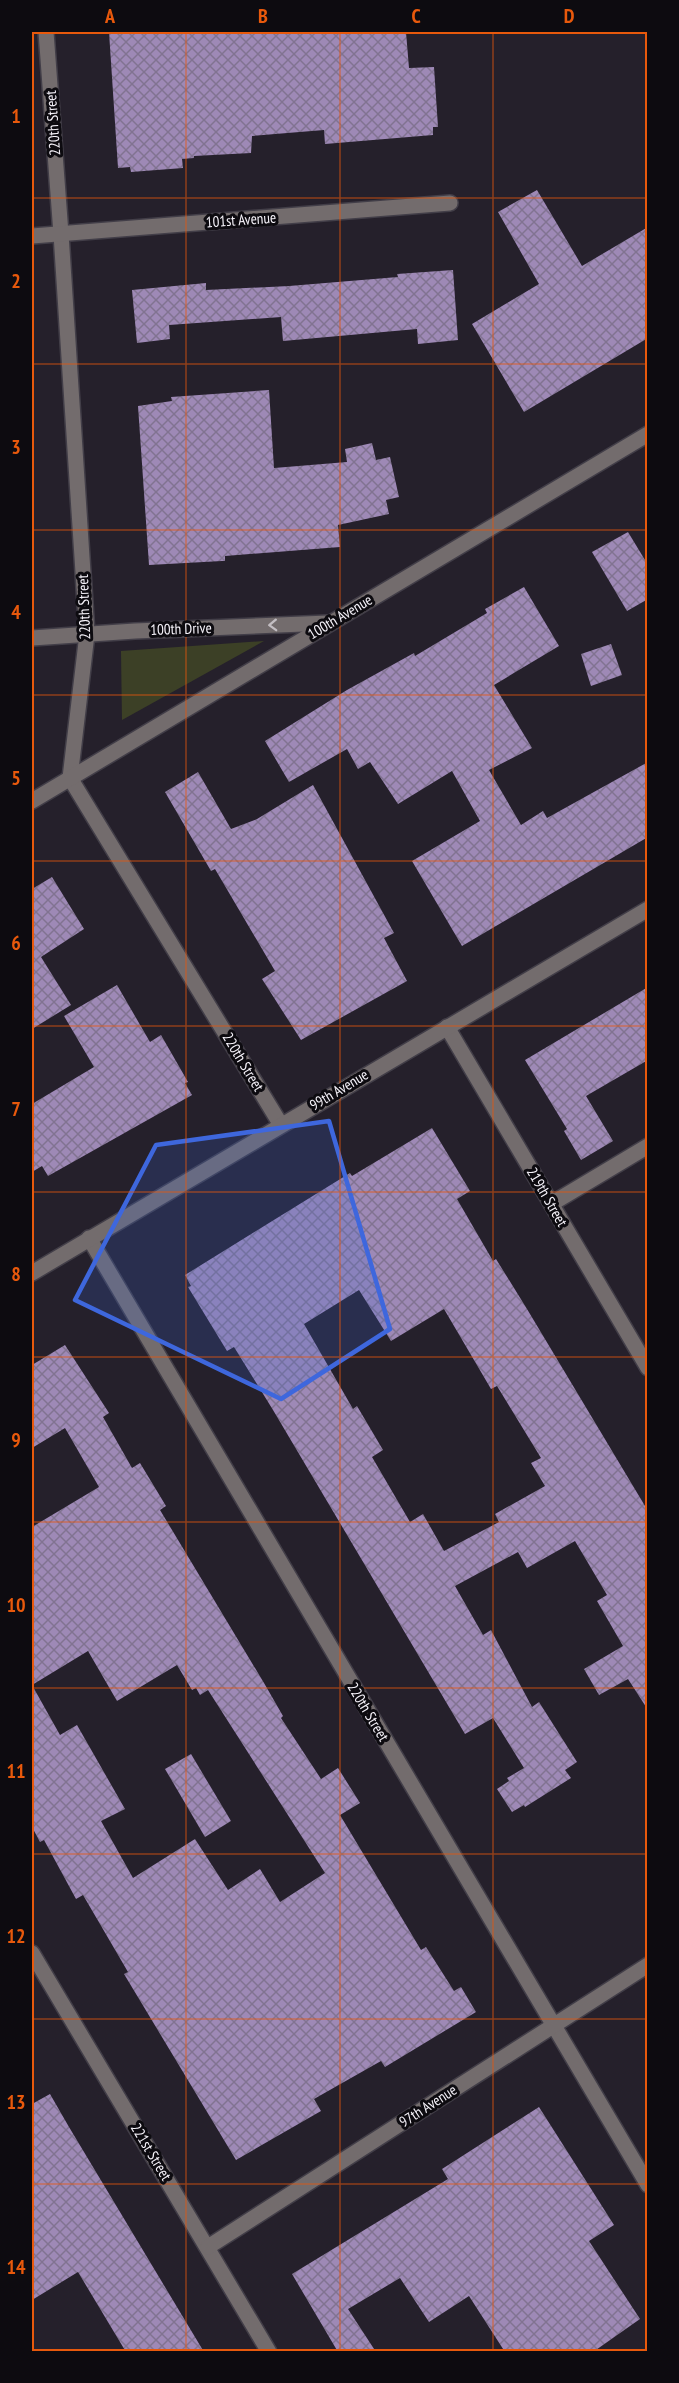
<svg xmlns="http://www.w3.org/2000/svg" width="679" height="2383" font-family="'PT Sans Narrow',sans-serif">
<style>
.grass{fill:#3c4026}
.building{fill:url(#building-cross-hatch);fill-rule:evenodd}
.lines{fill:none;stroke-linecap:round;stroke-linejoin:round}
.service-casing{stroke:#423e48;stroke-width:18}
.minor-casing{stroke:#423e48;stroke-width:18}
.service{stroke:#736c6d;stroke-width:15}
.minor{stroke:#736c6d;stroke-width:15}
.oneway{stroke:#c2bdc2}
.marked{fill:#3e67dd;fill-opacity:0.2;stroke:#3e67dd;stroke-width:4.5;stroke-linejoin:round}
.grid{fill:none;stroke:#e8590c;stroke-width:1.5;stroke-opacity:0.55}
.labels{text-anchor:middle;stroke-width:6;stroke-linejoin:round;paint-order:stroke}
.street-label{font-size:15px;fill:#f6f3fa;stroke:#0d0b10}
.neatline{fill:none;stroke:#e8590c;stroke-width:2}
.grid-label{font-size:20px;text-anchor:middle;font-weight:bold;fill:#e8590c}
</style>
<defs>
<pattern id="building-cross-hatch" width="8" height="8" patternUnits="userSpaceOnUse" patternTransform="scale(1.5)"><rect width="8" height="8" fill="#9e89b6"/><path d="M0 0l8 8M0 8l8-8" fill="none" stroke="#817391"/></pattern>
</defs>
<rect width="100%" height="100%" fill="#25202b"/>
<path class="grass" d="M264 641 122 720 121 651Z"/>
<g class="building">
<path d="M109 32H406L409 68 434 67 438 127H433V135L325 144 324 130 252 136 251 153 194 156V158L182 159 183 168 131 172 130 167 118 168Z"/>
<path d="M537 190 582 266 648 227V338L524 412 472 324 539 284 498 212Z"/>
<path d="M453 270 458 340 418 344 417 329 283 341 281 317 169 325 170 339 137 343 132 290 206 283V290L289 286 398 277 397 274Z"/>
<path d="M269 390 274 468 347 462 345 449 372 443 376 460 390 457 399 497 386 500 389 514 338 525 340 547 225 556V561H222L149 565 138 406 172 401 171 397Z"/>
<path d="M628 532 648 565V599L627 611 592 552Z"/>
<path d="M524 587 559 646 494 685 532 748 489 770 521 825 543 811 547 818 648 762V837L462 946 412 861 480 821 452 771 398 804 370 762 358 769 347 749 289 782 265 741 347 690 414 653 415 656 487 613 485 609Z"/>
<path d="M611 644 622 675 591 686 581 654Z"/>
<path d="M198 772 231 829 257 819 313 785 394 933 384 938 407 981 301 1040 262 979 275 971 215 869 211 871 165 792Z"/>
<path d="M52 877 84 929 41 957 71 1005 32 1029V889Z"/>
<path d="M117 985 150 1042 161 1035 188 1082 185 1083 192 1095 48 1176 42 1166 32 1172V1104L94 1067 64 1016Z"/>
<path d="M648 987V1060L586 1096 613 1141 581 1160 564 1131 567 1129 525 1060Z"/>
<path d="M432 1128 470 1191 457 1199 493 1261 496 1259 527 1309 648 1511V1710L628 1679 599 1695 584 1669 623 1646 597 1601 607 1595 575 1541 527 1568 518 1552 455 1586 483 1635 491 1630 532 1707 539 1702 577 1762 565 1770 571 1778 525 1807 524 1805 512 1812 497 1789 509 1781 507 1778 524 1768 493 1718 465 1734 273 1410 234 1347 227 1351 188 1287 191 1286 185 1275 350 1173 352 1176ZM359 1290 391 1341 444 1309 491 1389 497 1386 541 1458 531 1463 545 1486 495 1514 499 1522 444 1551 423 1514 410 1522 372 1457 383 1450 357 1406 353 1409 304 1324Z"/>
<path d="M65 1345 109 1413 103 1417 132 1468 140 1463 166 1506 160 1510 264 1683 283 1716 281 1718 321 1779 338 1768 360 1803 340 1815 421 1950 426 1947 454 1991 461 1987 476 2012 385 2067 381 2061 314 2099 321 2111 236 2160 124 1974 128 1972 83 1895 76 1899 44 1840 40 1842 32 1827V1527L99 1487 65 1428 32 1448V1365ZM88 1651 117 1701 177 1665 192 1690 196 1688 200 1695 208 1690 325 1873 280 1902 260 1869 228 1890 195 1839 133 1878 101 1821 125 1809 77 1725 60 1735 32 1685Z"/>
<path d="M191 1754 231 1821 205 1837 165 1769Z"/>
<path d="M50 2094 69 2127 204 2352H126L78 2272 32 2300V2104Z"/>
<path d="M539 2107 614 2225 589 2241 640 2319 593 2352H505L469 2296 429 2322 400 2278 348 2309 376 2352H338L292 2274 448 2179 442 2169Z"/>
</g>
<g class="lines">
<defs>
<path id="service" d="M551 1204 648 1146"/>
<g id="minor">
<path d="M46 32 61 234 87 634 70 778 281 1125"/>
<path d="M32 236 450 203"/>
<path d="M32 638 135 631 328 623"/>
<path d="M32 801 648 434"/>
<path d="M447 1027 648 1368"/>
<path d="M89 1238 648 2185"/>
<path d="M32 1273 648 909"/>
<path d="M32 1953 269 2352"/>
<path d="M208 2247 648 1965"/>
</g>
</defs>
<use href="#service" class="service-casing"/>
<use href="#minor" class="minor-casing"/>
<use href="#service" class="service"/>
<use href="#minor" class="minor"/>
</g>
<defs><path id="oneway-chevron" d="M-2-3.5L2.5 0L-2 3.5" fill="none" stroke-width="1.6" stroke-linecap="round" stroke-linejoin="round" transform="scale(1.5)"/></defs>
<use class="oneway" href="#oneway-chevron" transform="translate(273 625) rotate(178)"/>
<path class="marked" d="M329 1121 390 1329 281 1399 75 1300 156 1145Z"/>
<path class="grid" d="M186 32V2352M340 32V2352M493 32V2352M32 198H648M32 364H648M32 530H648M32 695H648M32 861H648M32 1026H648M32 1192H648M32 1357H648M32 1522H648M32 1688H648M32 1854H648M32 2019H648M32 2184H648"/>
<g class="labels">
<g class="street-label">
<text transform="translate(53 123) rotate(-94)" y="5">220th Street</text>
<text transform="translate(241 220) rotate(-4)" y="5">101st Avenue</text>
<text transform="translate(84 607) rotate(-92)" y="5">220th Street</text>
<text transform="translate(340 617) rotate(-31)" y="5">100th Avenue</text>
<text transform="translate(181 629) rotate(-2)" y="5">100th Drive</text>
<text transform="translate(243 1062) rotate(59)" y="5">220th Street</text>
<text transform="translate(339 1090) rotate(-31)" y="5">99th Avenue</text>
<text transform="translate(547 1197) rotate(60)" y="5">219th Street</text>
<text transform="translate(368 1712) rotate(59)" y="5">220th Street</text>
<text transform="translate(428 2106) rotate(-33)" y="5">97th Avenue</text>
<text transform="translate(151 2152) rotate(59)" y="5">221st Street</text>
</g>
</g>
<rect width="679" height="2383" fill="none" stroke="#0d0b10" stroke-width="66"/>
<rect x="33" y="33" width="613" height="2317" class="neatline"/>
<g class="grid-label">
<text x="110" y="23">A</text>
<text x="263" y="23">B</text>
<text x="416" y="23">C</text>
<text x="569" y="23">D</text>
<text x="16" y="123">1</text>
<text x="16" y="288">2</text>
<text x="16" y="454">3</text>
<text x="16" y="619">4</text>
<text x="16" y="785">5</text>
<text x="16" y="950">6</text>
<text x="16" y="1116">7</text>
<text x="16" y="1281">8</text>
<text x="16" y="1447">9</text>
<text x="16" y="1612">10</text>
<text x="16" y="1778">11</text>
<text x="16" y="1943">12</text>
<text x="16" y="2109">13</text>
<text x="16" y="2274">14</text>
</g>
</svg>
